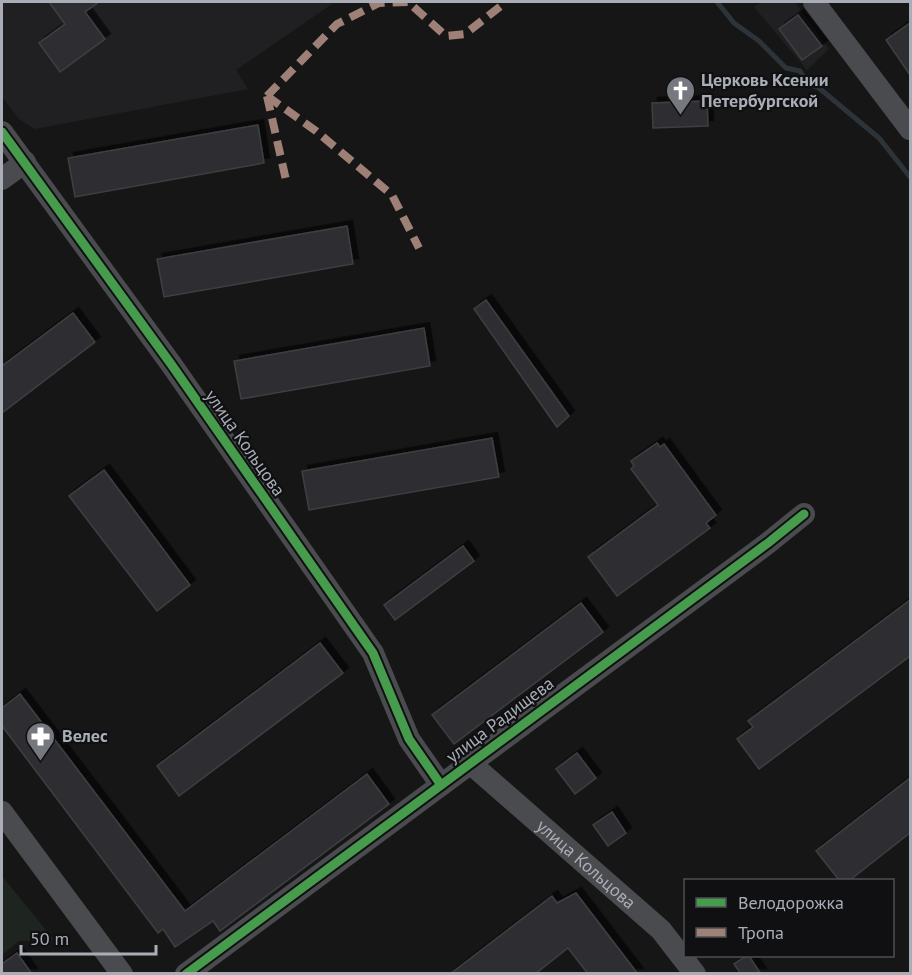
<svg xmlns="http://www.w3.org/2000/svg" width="912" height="975" font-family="'PT Sans',sans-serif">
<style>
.built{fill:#202022}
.green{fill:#1e241f}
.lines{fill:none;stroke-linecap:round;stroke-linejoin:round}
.stream{stroke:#2c3339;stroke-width:5}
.building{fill:#2f2f30;stroke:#3e3f42;stroke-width:1.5;filter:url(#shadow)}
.minor{stroke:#4a4b4e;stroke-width:22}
.quiet{stroke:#9e8076;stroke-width:8;stroke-dasharray:15 8;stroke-linecap:butt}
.cycleway-casing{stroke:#101012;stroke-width:13}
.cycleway{stroke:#469c4c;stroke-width:9}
.labels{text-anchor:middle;stroke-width:4.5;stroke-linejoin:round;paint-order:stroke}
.poi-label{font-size:18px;font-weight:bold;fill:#a8adb6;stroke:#101012;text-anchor:start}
.street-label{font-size:18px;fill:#a8adb6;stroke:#101012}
</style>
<defs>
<filter id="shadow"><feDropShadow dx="5.5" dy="-5.5" stdDeviation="0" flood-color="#0009"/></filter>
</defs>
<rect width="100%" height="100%" fill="#161616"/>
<g class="built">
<path d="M2 2H335L236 70 248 89 35 129 19 119 2 97Z"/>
<path d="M761 2H795L829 49 807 70 754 7Z"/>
</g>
<path class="green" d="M2 876 54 940 19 941 2 955Z"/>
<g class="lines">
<path class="stream" d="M717 2 734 23 759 41 786 68 800 71 808 84 819 88 879 138 910 177"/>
</g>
<g class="building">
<path d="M49 2H99L85 12 105 39 60 72 39 43 65 24Z"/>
<path d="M798 15 822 46 802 60 779 29Z"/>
<path d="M910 23V75L886 40Z"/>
<path d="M707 101 708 126 653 128 652 103Z"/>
<path d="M258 125 264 163 75 197 68 158Z"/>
<path d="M347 226 353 264 164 297 157 259Z"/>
<path d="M486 300 569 416 557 427 474 309Z"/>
<path d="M73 313 95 342 2 413V366Z"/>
<path d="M424 328 430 366 241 399 234 361Z"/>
<path d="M492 438 499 477 309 510 302 471Z"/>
<path d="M657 443 660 447 664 444 716 515 706 523 710 528 617 596 588 557 658 505 631 469 634 466 631 461Z"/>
<path d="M104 470 190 585 157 611 69 496Z"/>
<path d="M463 546 474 561 395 620 384 605Z"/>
<path d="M910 600V656L759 769 737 739 753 727 748 721Z"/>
<path d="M581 603 603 632 454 744 432 715Z"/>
<path d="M320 643 343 673 179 796 157 766Z"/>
<path d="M20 694 185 911 367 774 389 804 220 931 213 921 175 947 163 929 158 933 2 726V708Z"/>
<path d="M577 753 596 778 575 794 556 769Z"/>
<path d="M910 778V833L850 880H839L816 851Z"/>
<path d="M612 812 626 833 608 846 593 825Z"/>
<path d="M576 893 638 974H588L568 948 535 974H450L552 896 557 903Z"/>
<path d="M17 953 32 974H2V964Z"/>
<path d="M746 956H749L761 974H741L734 964Z"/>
</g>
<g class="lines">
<g class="minor">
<path d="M814 2 910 129"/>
<path d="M2 132 171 364 373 653 409 739 441 785"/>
<path d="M2 179 25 162"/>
<path id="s1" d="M470 763 661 930 695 974"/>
<path d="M2 812 122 974"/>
<path d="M186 974 768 543 804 514"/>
</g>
<g class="quiet">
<path d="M267 96 337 24 379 3 408 2 446 36 465 34 506 2"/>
<path d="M267 96 316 131 392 195 419 248"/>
<path d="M267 96 286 180"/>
</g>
<defs>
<g id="cycleway">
<path d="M2 132 171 364 373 653 409 739 441 785"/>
<path d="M186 974 768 543 804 514"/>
</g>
</defs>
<use href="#cycleway" class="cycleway-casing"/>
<use href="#cycleway" class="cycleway"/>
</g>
<defs>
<symbol id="church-pin" viewBox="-11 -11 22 30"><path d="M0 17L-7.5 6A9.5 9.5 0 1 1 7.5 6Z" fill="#75787e" stroke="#101012"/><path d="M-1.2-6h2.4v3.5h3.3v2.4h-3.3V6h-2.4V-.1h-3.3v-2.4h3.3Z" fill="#fff"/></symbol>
<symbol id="pharmacy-pin" viewBox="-11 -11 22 30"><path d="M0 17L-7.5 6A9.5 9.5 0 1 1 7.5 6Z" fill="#75787e" stroke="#101012"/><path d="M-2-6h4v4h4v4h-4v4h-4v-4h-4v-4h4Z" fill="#fff"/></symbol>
</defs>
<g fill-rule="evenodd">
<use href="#church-pin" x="664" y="74" width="33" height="45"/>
<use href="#pharmacy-pin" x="24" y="720" width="33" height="45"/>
</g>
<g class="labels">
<g class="poi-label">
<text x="701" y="86">Церковь Ксении<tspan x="701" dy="21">Петербургской</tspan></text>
<text x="62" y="742">Велес</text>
</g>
<g class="street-label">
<text transform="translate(245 443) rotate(55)" y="6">улица Кольцова</text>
<text transform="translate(500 720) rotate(-37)" y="6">улица Радищева</text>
<text dy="6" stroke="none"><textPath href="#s1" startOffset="154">улица Кольцова</textPath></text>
</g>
</g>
<rect width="912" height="975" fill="none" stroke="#a8adb6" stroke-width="6"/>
<rect x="684" y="879" width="210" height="78" fill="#101012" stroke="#4d4f54" stroke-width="1.5"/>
<rect x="696" y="898" width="30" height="9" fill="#469c4c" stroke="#4d4f54" stroke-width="1.5"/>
<text x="738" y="909" font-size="18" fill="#a8adb6">Велодорожка</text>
<rect x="696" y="928" width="30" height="9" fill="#9e8076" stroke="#4d4f54" stroke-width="1.5"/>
<text x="738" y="939" font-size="18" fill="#a8adb6">Тропа</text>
<path d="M21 945v9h135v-9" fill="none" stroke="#a8adb6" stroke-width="3"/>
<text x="30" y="945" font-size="18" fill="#a8adb6" stroke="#101012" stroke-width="4.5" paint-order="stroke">50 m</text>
</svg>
